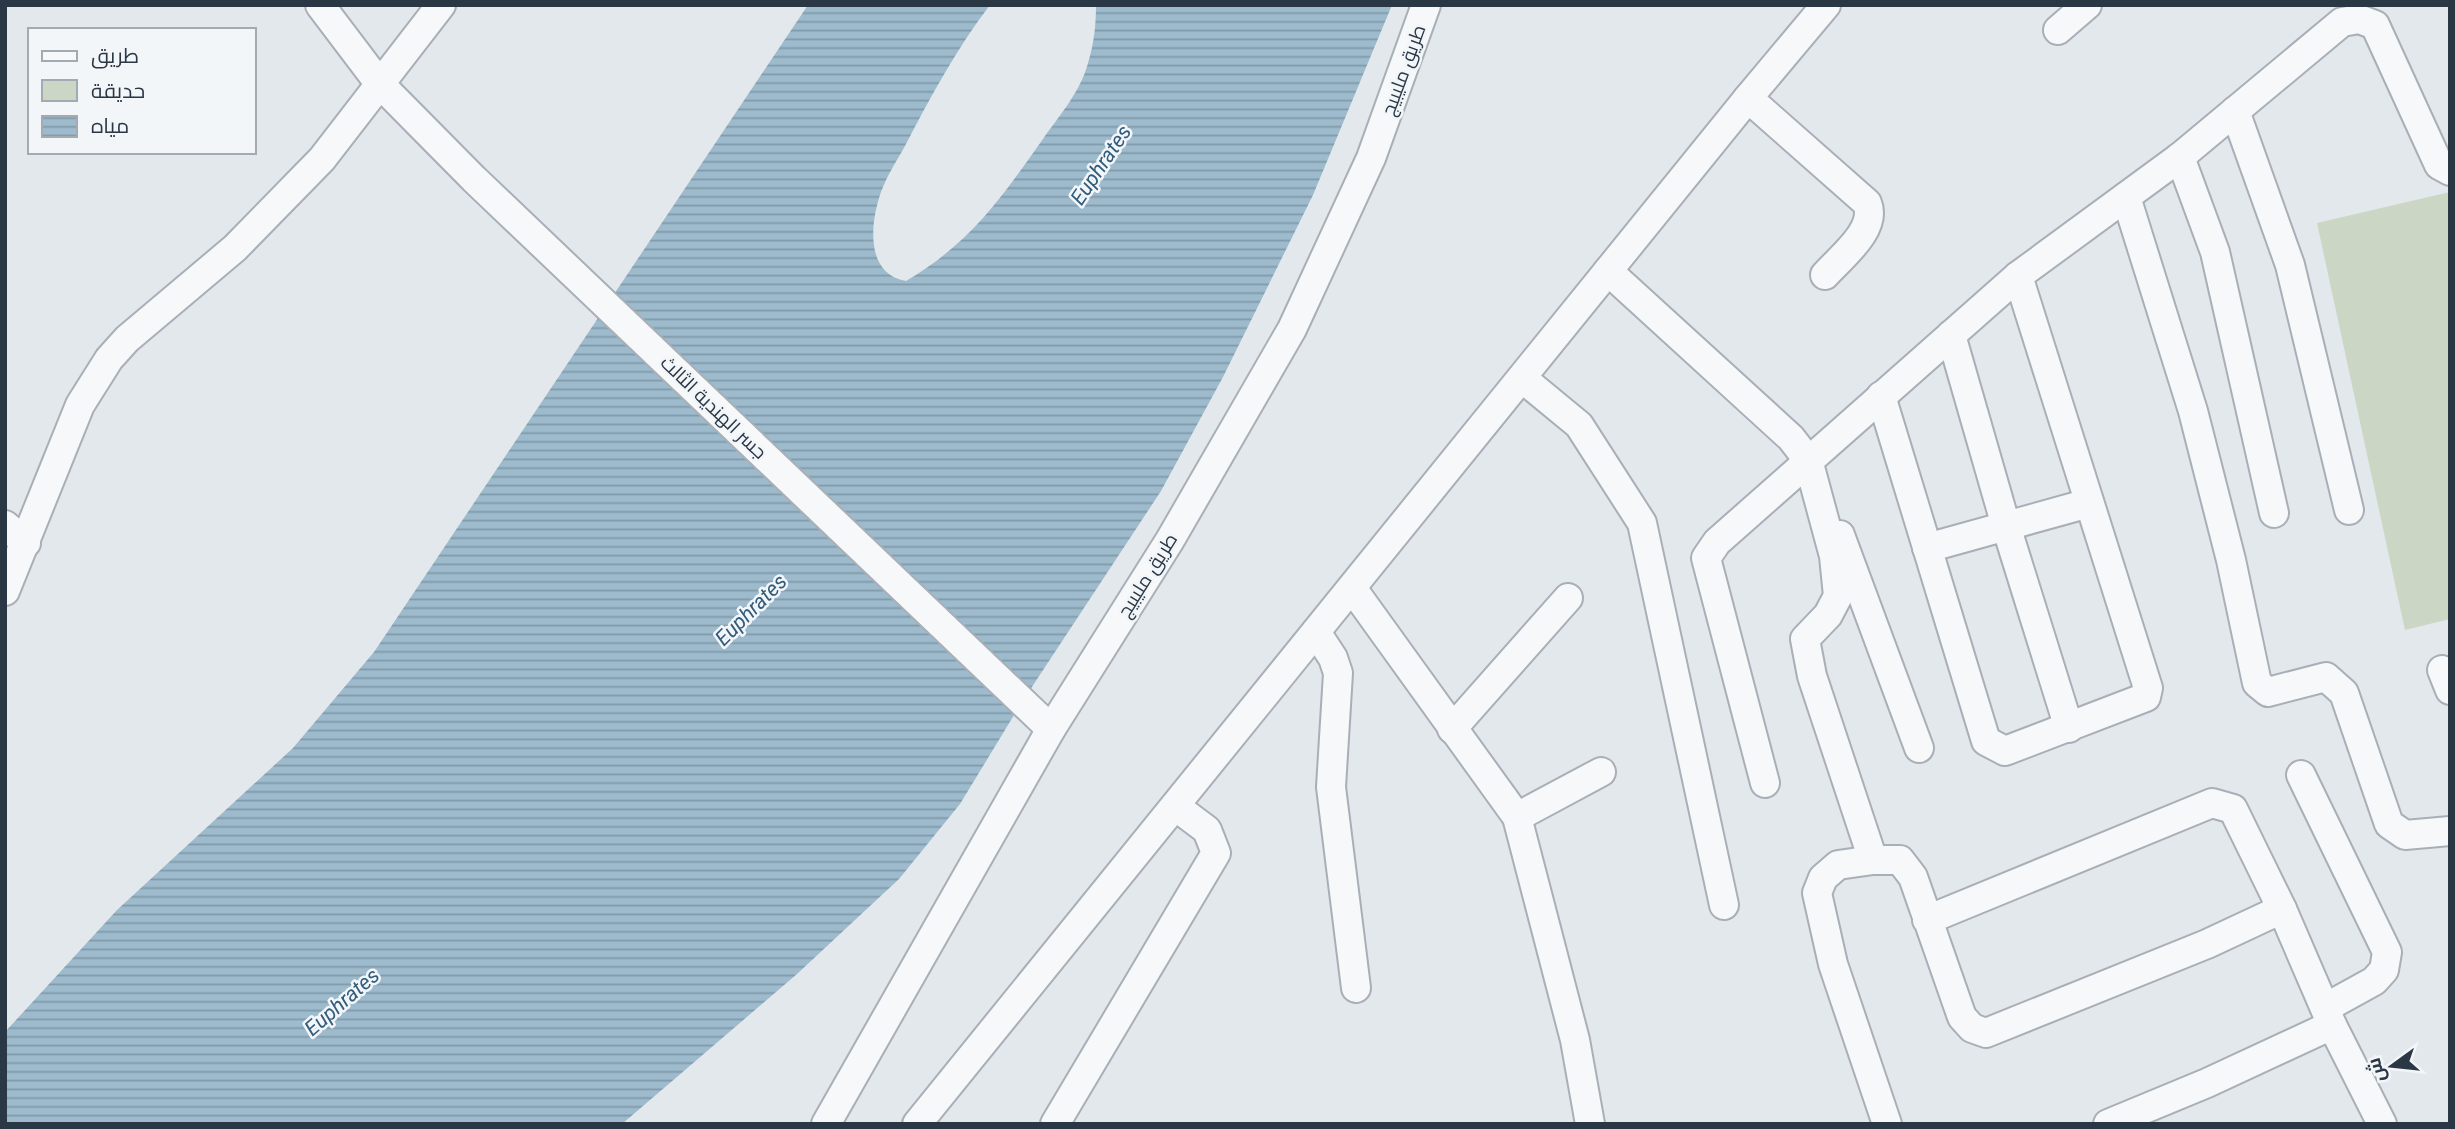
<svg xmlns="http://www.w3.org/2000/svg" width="2455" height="1129" font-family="Roboto,Cairo,sans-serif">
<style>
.green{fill:#cbd6c4}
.water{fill:url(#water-rules)}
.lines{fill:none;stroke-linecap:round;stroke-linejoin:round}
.minor-casing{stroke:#a8afb7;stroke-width:32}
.minor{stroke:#f6f8fa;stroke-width:28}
.labels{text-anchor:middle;stroke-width:5;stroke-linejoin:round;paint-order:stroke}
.street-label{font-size:19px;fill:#2a3745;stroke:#f3f6f9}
.water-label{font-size:21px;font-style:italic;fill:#325c7b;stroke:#f3f6f9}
</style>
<defs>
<pattern id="water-rules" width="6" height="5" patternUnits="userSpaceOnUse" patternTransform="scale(1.75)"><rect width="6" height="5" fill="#9dbbcd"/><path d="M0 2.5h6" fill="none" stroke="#8099a8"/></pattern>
</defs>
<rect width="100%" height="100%" fill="#e3e8ec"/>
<path class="green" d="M2450 192V619L2405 630 2317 223Z"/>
<path class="water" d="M808 5H990C957 48 931 96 906 144 898 159 887 175 881 192 870 223 865 274 906 281 972 242 1002 197 1045 136 1061 114 1081 90 1088 63 1094 44 1096 25 1096 5H1392L1313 195 1223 377 1161 491 1022 702 960 804 899 879 797 974 622 1124H5V1032L117 910 293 748 374 652Z"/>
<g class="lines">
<defs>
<g id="minor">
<path d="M320 5 379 83 474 179 1051 729"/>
<path d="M2058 30 2087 5"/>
<path d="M1748 98 1867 203C1878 229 1841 257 1825 275"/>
<path d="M2235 111 2290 265 2349 510"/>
<path d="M2180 157 2215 252 2274 513"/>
<path d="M2126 197 2193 411 2231 560 2257 683 2268 692 2326 677 2344 693 2389 824 2405 835 2450 831"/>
<path d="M1608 271 1791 438 1808 460 1834 556 1838 596 1828 615 1805 639 1812 676 1873 860H1900L1913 877 1962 1017 1972 1028 1986 1033 2207 944 2282 909 2233 809 2212 803 1927 920"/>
<path d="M1951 335 2006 526 2069 728"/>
<path d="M1522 378 1579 425 1642 523 1724 905"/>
<path d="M1881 396 1986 741 2005 751 2146 697 2148 688 2018 276"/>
<path d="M5 525 26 543"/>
<path d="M1840 535 1919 748"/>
<path d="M1927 548 2089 503"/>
<path d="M1352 588 1517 817 1575 1040 1590 1124"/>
<path d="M5 591 80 405 109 359 127 339 235 248 322 159 441 5"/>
<path d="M1316 632 1333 658 1338 673 1331 787 1356 988"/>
<path d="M2442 670 2450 690"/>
<path d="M1452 729 1568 598"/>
<path d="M2301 775 2387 952 2384 970 2374 981 2325 1008"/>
<path d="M1765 783 1706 558 1717 542 2018 276 2180 157 2342 22 2359 19 2375 25 2439 165 2450 171"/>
<path d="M1517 817 1601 772"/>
<path d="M1873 860 1838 865 1823 878 1817 893 1833 964 1887 1124"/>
<path d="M2282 909 2332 1025 2382 1124"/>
<path d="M826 1124 1051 729 1170 540 1292 329 1371 158 1426 5"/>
<path d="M917 1124 1748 98 1826 5"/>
<path d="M1055 1124 1216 853 1207 830 1175 806"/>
<path d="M2108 1124 2207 1083 2332 1025"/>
</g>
</defs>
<use href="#minor" class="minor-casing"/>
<use href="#minor" class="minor"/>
</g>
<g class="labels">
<g class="street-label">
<text transform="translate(1403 70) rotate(-70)" y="7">طريق مليبيج</text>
<text transform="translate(714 407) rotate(44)" y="7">جسر الهندية الثالث</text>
<text transform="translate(1147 575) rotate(-58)" y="7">طريق مليبيج</text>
</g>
<g class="water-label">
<text transform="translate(1101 165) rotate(-56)" y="7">Euphrates</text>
<text transform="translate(751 610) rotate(-45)" y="7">Euphrates</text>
<text transform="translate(342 1002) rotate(-41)" y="7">Euphrates</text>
</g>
</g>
<rect width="2455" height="1129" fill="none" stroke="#2a3745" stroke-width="14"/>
<rect x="28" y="28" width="228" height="126" fill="#f3f6f9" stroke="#a3aab1" stroke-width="2"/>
<rect x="42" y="51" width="35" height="10" fill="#f6f8fa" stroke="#a3aab1" stroke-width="2"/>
<text x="91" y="63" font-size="21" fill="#2a3745">طريق</text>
<rect x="42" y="80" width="35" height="21" fill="#cbd6c4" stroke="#a3aab1" stroke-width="2"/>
<text x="91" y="98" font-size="21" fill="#2a3745">حديقة</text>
<rect x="42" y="116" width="35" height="21" fill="url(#water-rules)" stroke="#a3aab1" stroke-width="2"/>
<text x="91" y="133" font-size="21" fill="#2a3745">مياه</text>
<g transform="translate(2392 1066) rotate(255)" stroke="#f3f6f9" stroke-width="5" paint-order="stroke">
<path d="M0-5L12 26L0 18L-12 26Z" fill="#2a3745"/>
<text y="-10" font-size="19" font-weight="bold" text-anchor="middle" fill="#2a3745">ش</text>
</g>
</svg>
